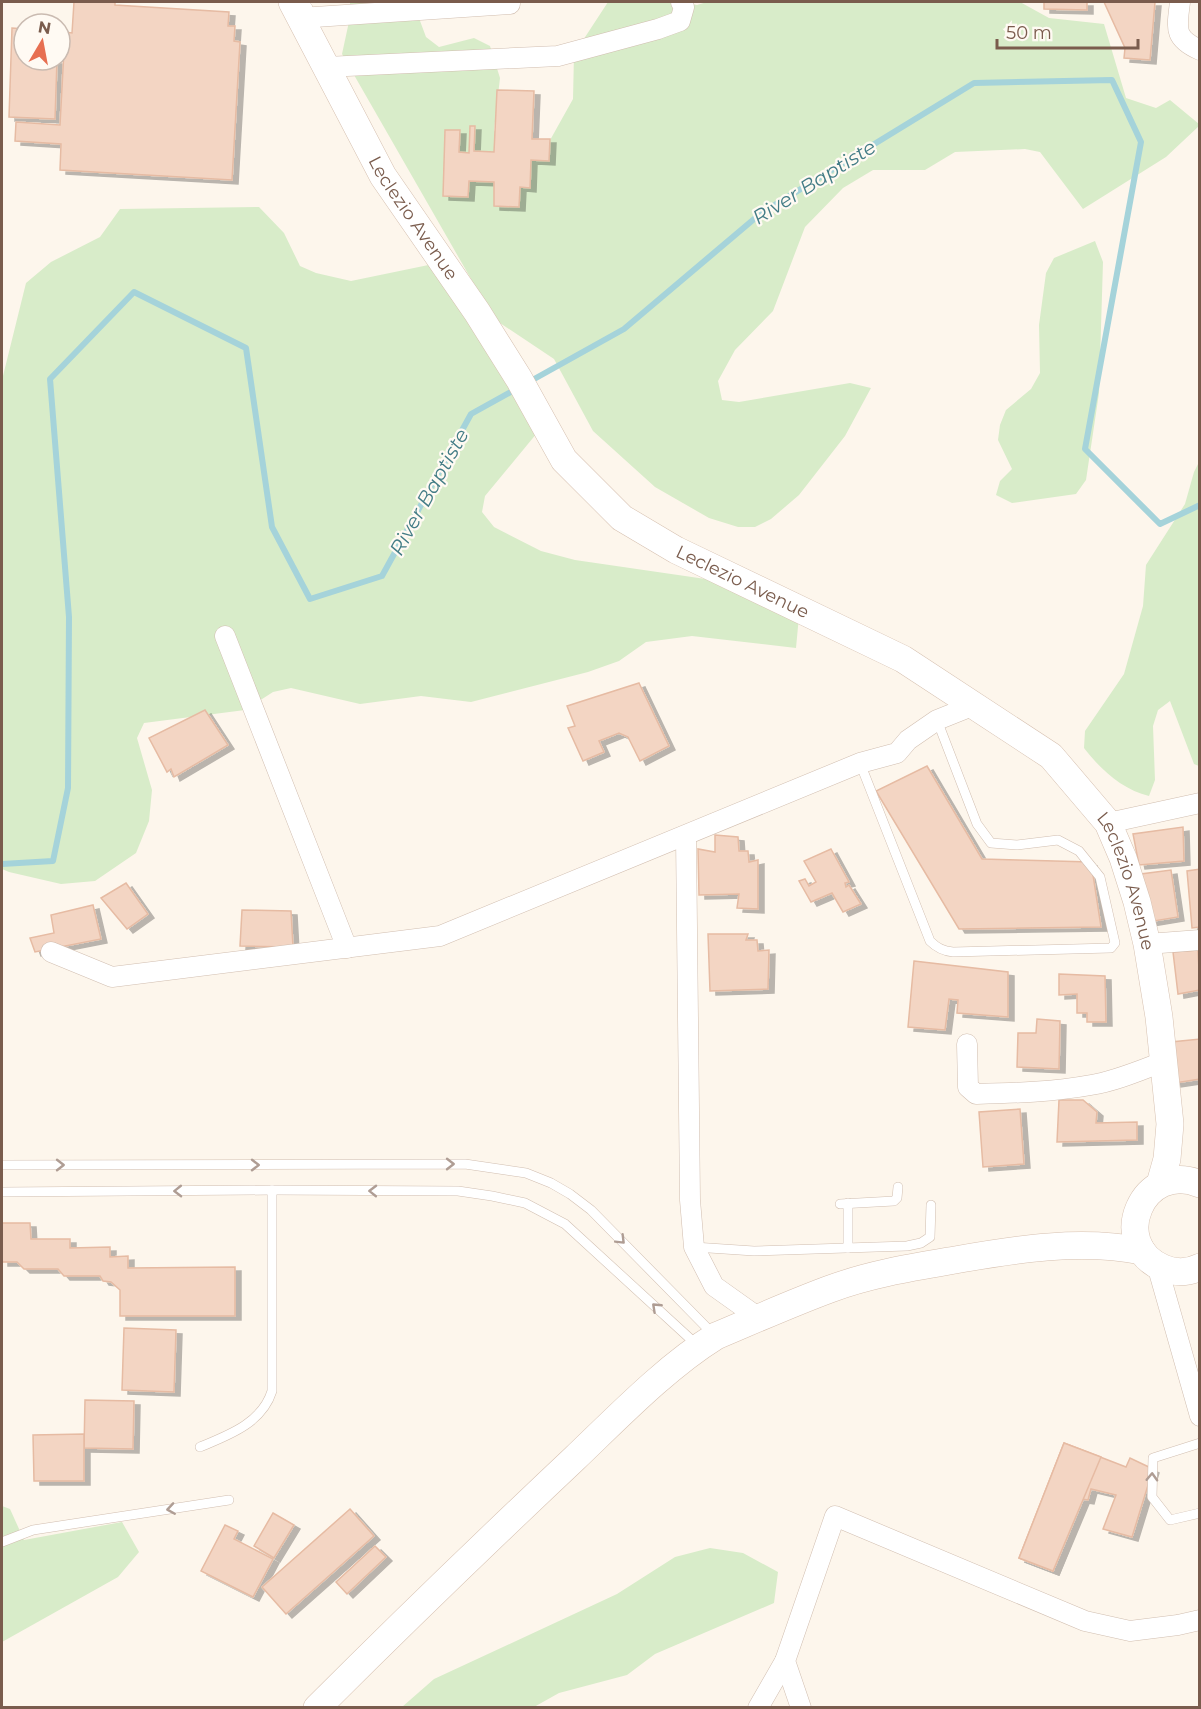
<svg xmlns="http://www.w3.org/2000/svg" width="1201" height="1709" font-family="Montserrat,sans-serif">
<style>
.green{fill:#d8ecc9}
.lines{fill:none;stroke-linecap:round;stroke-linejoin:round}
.stream{stroke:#a5d3da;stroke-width:6}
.building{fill:#f3d5c3;stroke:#e6bba3;stroke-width:1.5;filter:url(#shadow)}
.lane-casing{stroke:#d1beb0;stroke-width:10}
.street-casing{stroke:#d1beb0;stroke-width:21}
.secondary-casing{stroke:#d6c0b0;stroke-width:28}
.lane{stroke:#fff;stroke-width:9}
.street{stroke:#fff;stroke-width:20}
.secondary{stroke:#fff;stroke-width:27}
.oneway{stroke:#af9d94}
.labels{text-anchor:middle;stroke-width:4.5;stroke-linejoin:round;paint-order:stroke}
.street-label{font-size:18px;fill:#7a5c4d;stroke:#fffaf3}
.water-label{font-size:20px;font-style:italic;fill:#437c86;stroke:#fffaf3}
</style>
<defs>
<filter id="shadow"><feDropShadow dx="6" dy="4" stdDeviation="0" flood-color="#0004"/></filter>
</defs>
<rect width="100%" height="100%" fill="#fdf6ec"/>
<g class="green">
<path d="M350 2H413L426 37 439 47 474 38 490 46 500 78 494 130 502 146 549 142 573 99 574 54 608 2H680L697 5 707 2H1020L1049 18 1104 24 1126 98 1156 108 1170 100 1199 124V126L1166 157 1083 209 1040 152 1025 149 955 152 925 170H873L843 188 805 227 773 311 735 350 718 381 722 400 739 402 850 383 871 388 845 436 799 495 771 519 755 527H738L709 518 655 487 593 431 554 359 494 319 342 54 350 17Z"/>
<path d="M259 207 284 233 300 266 316 273 351 281 443 262 537 433 485 496 482 512 494 527 541 551 575 560 781 590 799 616 796 648 692 636 646 642 619 661 588 672 471 702 421 696 360 704 291 688 273 692 245 710 144 723 137 738 152 790 149 821 136 853 95 881 61 884 9 872 2 869V380L26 283 51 262 100 237 120 209Z"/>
<path d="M1095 241 1103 262 1099 393 1086 480 1076 494 1012 503 996 495 1000 481 1012 469 998 440 1000 425 1006 410 1031 389 1040 373 1039 325 1046 273 1054 258Z"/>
<path d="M1199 462V766L1194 764 1170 701 1158 710 1153 726 1155 780 1149 796C1123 790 1100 769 1084 748L1085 731 1124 674 1143 606 1146 565 1185 504 1194 472Z"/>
<path d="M2 1506 10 1509 24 1540 122 1522 139 1552 118 1577 2 1642Z"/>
<path d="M710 1548 743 1553 778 1572 774 1603 655 1654 627 1675 559 1693 534 1707H402L434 1679 617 1594 675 1557Z"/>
</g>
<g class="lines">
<g class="stream">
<path d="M527 383 624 329 760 214 974 83 1112 80 1141 142 1085 449 1160 524 1200 505"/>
<path d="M2 864 53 861 68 788 69 617 50 379 134 292 246 348 272 527 310 599 382 576 471 414 516 389"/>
</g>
</g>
<g class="building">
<path d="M74 2H115V5L229 12 228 26H235L234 41 240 42 232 180 60 170 61 144 15 141 16 122 60 125 65 32 72 33Z"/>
<path d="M1044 2H1087V10L1044 9Z"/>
<path d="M1104 2H1155L1150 60 1124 58 1125 48Z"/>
<path d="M12 28 24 29V60H57L55 119 9 117Z"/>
<path d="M497 90 534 91 532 139H550L549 161 531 160 530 188 520 187 519 207 494 206V182L469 181 468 197 443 196 445 130H460L459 152 469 153 470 126H475L474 151 494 152Z"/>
<path d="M639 683 669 746 640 761 628 737 619 733 599 741 604 752 583 761 568 728 575 726 567 706Z"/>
<path d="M205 710 228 745 174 777 171 769 167 772 149 738Z"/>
<path d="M927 766 982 859 1091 862 1101 927 959 929 876 791Z"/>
<path d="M1183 827 1184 861 1139 865 1133 834Z"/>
<path d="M715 835 738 837 739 851H748L749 862 758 860V909L737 908 739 894 699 895 698 849 715 852Z"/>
<path d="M831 849 849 882 845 883 846 887 849 885 861 904 843 912 832 893 811 902 799 881 805 879 809 886 816 882 804 861Z"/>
<path d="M1200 869V927L1192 928 1187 871Z"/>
<path d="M1171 870 1178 917 1148 922 1141 874Z"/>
<path d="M126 883 148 914 127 929 101 898Z"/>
<path d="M93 905 101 939 35 952 30 938 54 933 51 915Z"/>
<path d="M242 910 291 911 293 947 240 946Z"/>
<path d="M708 934H748L746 940H757L758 951 769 950 768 989 710 991Z"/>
<path d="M1198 950 1200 990 1178 994 1173 952Z"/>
<path d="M914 961 1008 972V1017L957 1013 958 1000 949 999 945 1030 908 1027Z"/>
<path d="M1059 974 1105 976 1106 1022H1087V1013H1077V994L1059 995Z"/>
<path d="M1037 1019 1060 1021 1059 1069 1017 1067 1018 1033H1036Z"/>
<path d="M1200 1039V1079L1175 1083 1171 1042Z"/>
<path d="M1059 1100H1083L1097 1112 1096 1123 1137 1122V1140L1057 1142Z"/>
<path d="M1020 1109 1024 1164 983 1167 979 1112Z"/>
<path d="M2 1223H30L31 1239H70V1248L110 1247V1257L128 1256V1268L235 1267V1316H120V1290L111 1282 103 1281 100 1276H64L58 1269H24L17 1262H2Z"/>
<path d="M124 1328 176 1330 174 1392 122 1390Z"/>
<path d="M85 1400 134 1401 133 1449 84 1448Z"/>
<path d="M84 1434V1481H34L33 1435Z"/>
<path d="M1064 1443 1126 1467 1130 1458 1153 1469 1132 1537 1103 1529 1116 1495 1091 1489 1088 1500 1082 1499 1053 1571 1019 1558Z"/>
<path d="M1064 1443 1101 1457 1053 1571 1019 1558Z"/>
<path d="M350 1509 374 1536 286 1614 262 1587Z"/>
<path d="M273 1513 294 1525 274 1558 254 1546Z"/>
<path d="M225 1525 238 1531 234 1539 273 1559 253 1597 201 1571Z"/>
<path d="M375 1546 386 1557 347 1594 336 1582Z"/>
</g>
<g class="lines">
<defs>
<g id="lane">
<path d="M860 763 930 941C937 948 943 951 953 952L1111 948 1115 943 1100 877 1079 851 1058 840 1017 845 991 843 977 824 937 720"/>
<path d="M2 1165 465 1164 526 1173 551 1183 570 1194 591 1210 713 1334"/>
<path d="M2 1192 272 1190 458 1191 492 1196 525 1203 565 1224 697 1345"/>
<path d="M848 1203V1248"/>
<path d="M840 1204 894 1201 897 1198 898 1187"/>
<path d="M694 1247 754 1251 907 1246 921 1243 930 1237 931 1205"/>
<path d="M1200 1443 1153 1458 1152 1497 1170 1520 1200 1513"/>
<path d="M200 1447C229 1435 262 1423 272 1391V1190"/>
<path d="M2 1542 33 1530 229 1500"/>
</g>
<g id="street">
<path d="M1180 2C1177 28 1173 38 1200 50"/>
<path d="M303 10 300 18 510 4"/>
<path d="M326 67 558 56 658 29 680 21 684 7 681 2"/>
<path d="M225 636 347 948"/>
<path d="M1108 823 1200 803"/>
<path d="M686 837 690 1200 694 1247 714 1286 759 1318"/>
<path d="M1147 944 1200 940"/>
<path d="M51 952 112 977 440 936 860 763 897 753 908 740 937 720 972 706"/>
<path d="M967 1044 968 1087 976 1094C1014 1093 1053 1092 1091 1085 1116 1081 1141 1070 1165 1061"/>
<path d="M1157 1265 1200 1416"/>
<path d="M758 1708 785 1661"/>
<path d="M801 1708 785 1661 835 1516 1085 1621 1130 1631 1178 1625 1200 1620"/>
</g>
<g id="secondary">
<path id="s1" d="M292 2 383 176 477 312 519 379 564 460 622 518 676 550 903 659 1051 756 1108 823 1123 858 1137 902 1147 944 1159 1017 1170 1124 1167 1159 1160 1184"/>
<path d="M1200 1184C1143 1160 1107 1244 1163 1268 1175 1273 1188 1273 1200 1267"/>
<path d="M317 1708C402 1623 488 1540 575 1458 618 1417 666 1367 716 1336 754 1320 792 1303 830 1289 870 1274 914 1267 955 1260 1017 1249 1081 1239 1142 1251"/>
</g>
</defs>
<use href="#lane" class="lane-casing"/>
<use href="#street" class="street-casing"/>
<use href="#secondary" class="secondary-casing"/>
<use href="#lane" class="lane"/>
<use href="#street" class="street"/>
<use href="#secondary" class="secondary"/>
</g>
<defs><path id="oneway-chevron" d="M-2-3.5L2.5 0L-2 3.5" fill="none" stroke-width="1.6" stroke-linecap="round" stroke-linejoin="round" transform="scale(1.5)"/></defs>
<g class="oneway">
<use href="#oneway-chevron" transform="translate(450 1164)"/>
<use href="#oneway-chevron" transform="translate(60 1165)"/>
<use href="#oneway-chevron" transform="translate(255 1165)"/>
<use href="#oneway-chevron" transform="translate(178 1191) rotate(179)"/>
<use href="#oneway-chevron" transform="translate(373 1191) rotate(-179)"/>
<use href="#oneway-chevron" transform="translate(621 1240) rotate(45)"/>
<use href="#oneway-chevron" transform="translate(656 1307) rotate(-137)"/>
<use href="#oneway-chevron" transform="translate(1152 1477) rotate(-88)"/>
<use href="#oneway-chevron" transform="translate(171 1509) rotate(171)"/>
</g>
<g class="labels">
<g class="street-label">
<text dy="6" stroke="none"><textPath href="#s1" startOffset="248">Leclezio Avenue</textPath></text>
<text dy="6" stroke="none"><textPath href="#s1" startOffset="752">Leclezio Avenue</textPath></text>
<text dy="6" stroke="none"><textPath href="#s1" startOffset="1256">Leclezio Avenue</textPath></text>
</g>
<g class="water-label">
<text transform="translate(814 182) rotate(-32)" y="7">River Baptiste</text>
<text transform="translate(429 492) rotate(-61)" y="7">River Baptiste</text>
</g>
</g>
<rect width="1201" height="1709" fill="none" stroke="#7a5c4d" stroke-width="6"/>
<g transform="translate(42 42) rotate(10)"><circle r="28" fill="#fffaf3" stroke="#cabbb1" stroke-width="1.5"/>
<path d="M0-4.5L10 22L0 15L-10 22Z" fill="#e76f51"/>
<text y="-9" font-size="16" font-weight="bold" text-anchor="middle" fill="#7a5c4d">N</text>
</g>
<path d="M997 39v9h141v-9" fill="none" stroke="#7a5c4d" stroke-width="3"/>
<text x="1006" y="39" font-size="18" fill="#7a5c4d" stroke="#fffaf3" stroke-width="4.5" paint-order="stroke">50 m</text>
</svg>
